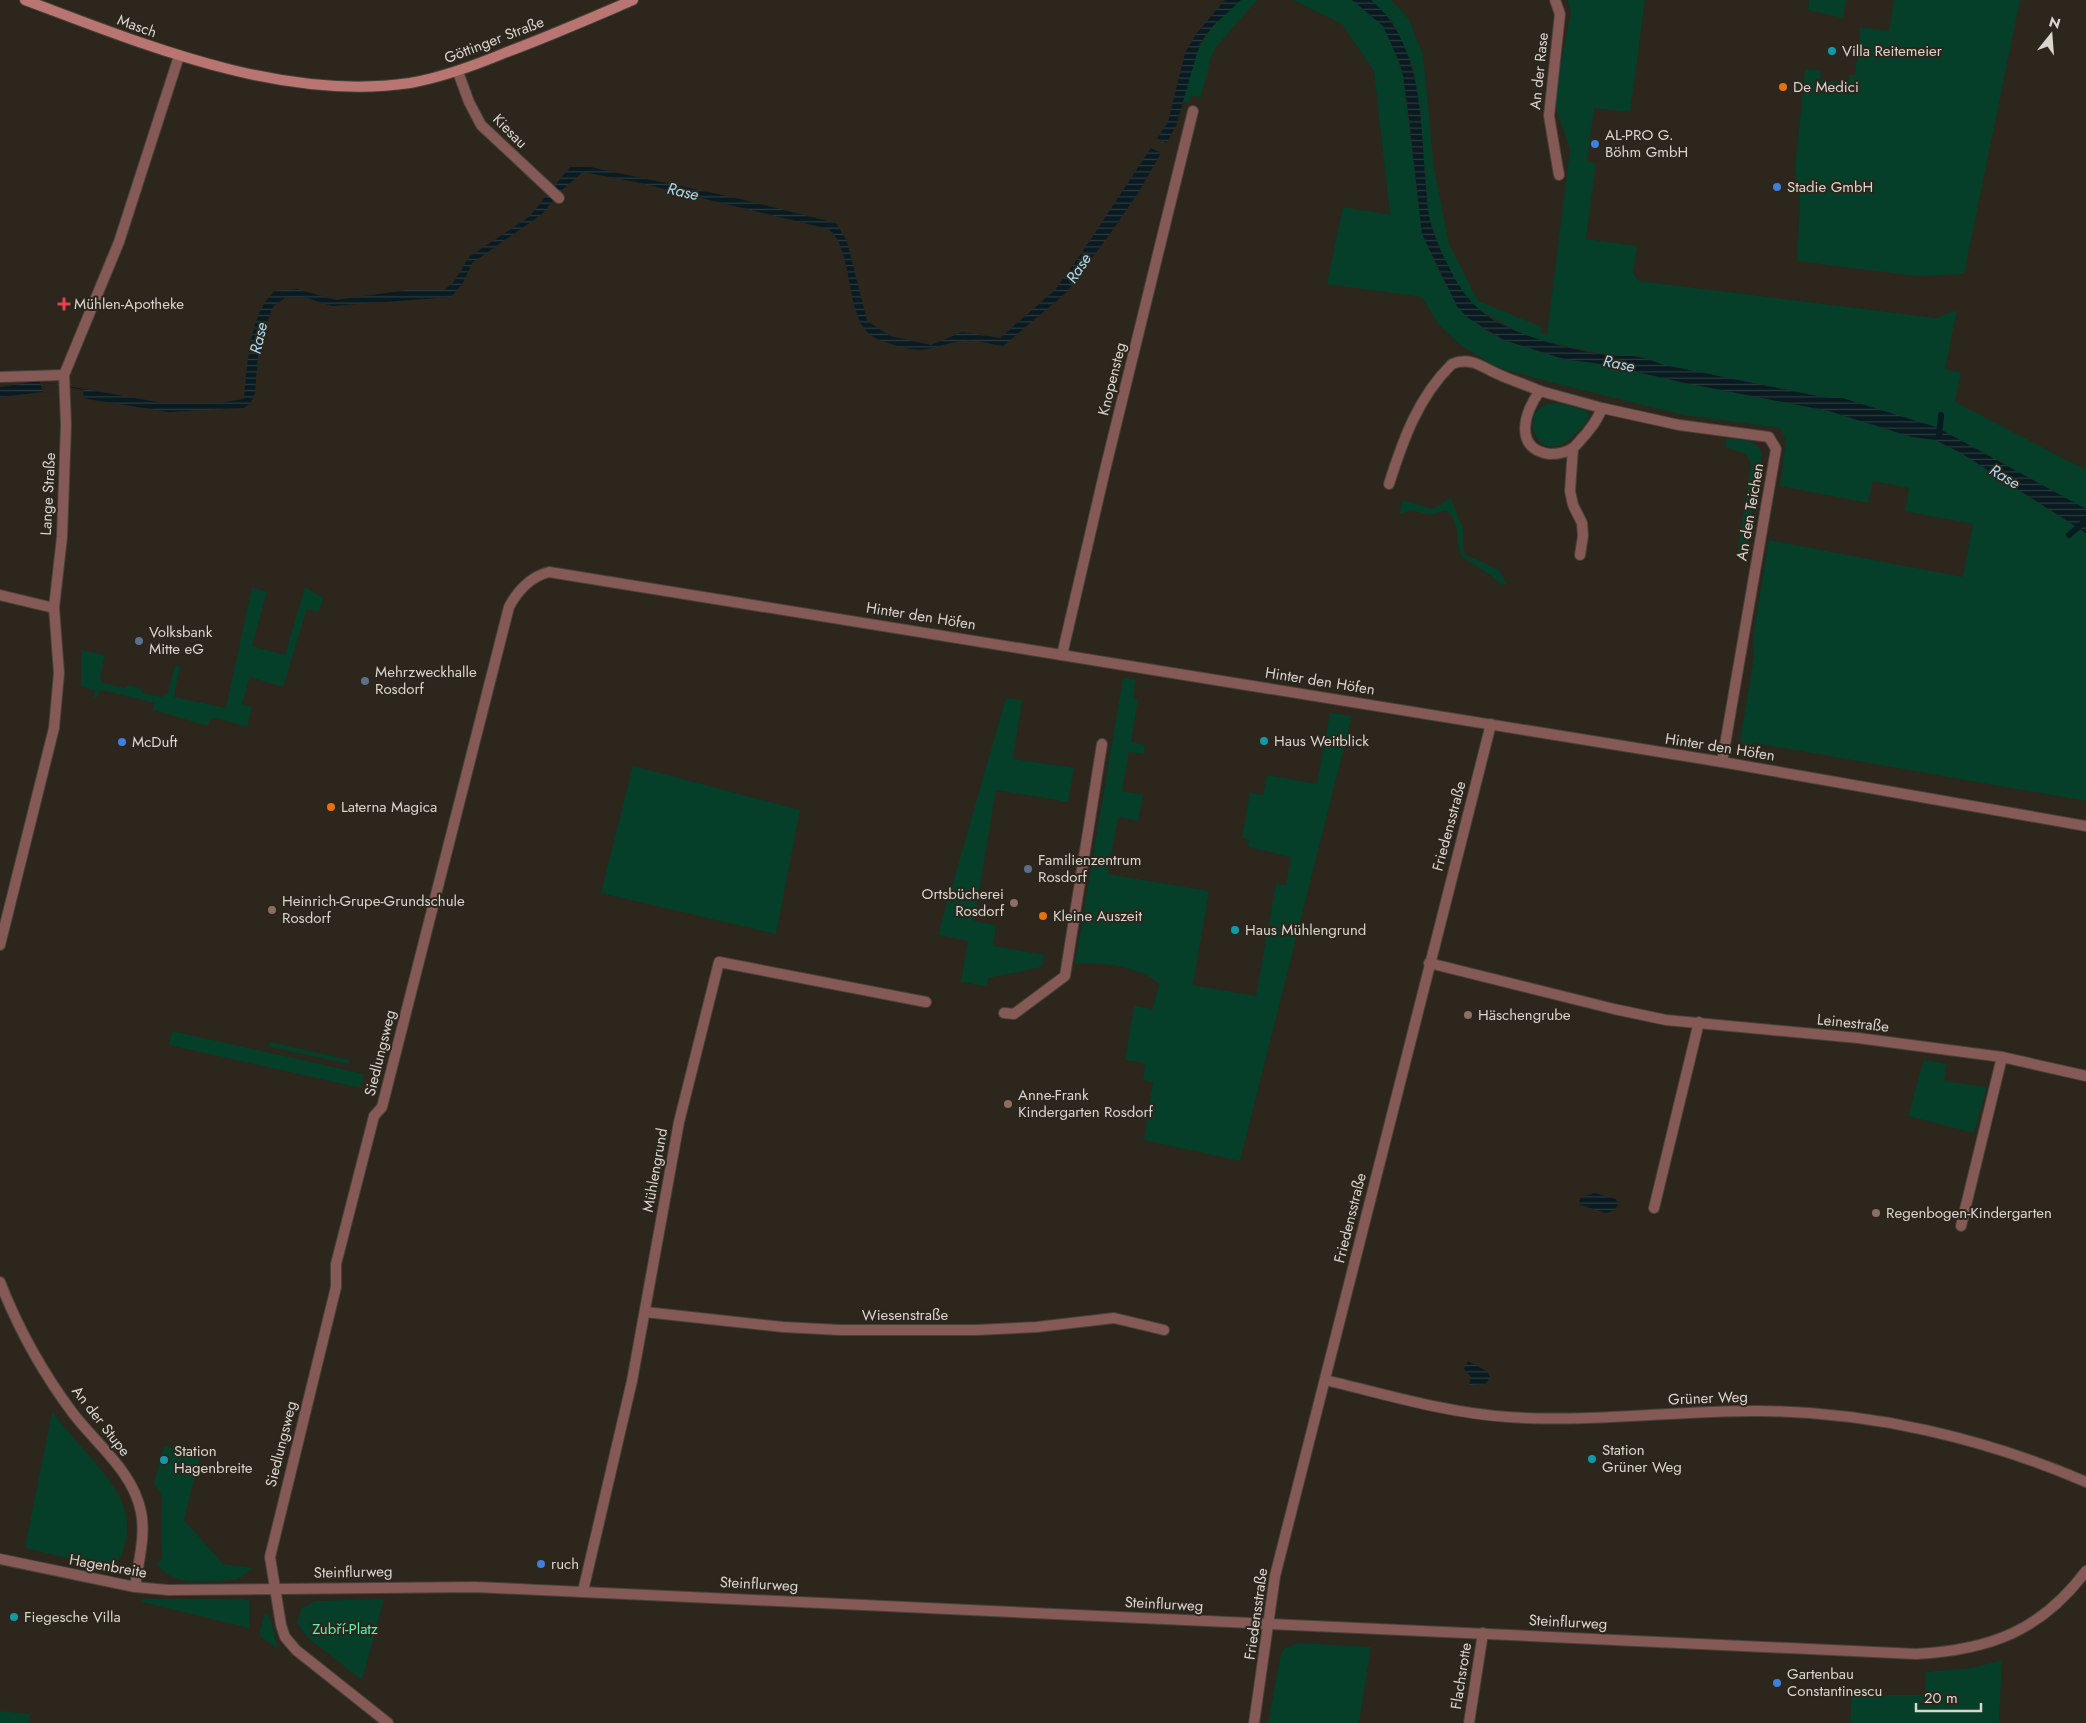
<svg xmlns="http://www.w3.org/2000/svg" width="2086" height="1723" font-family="Jost,sans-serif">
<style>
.green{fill:#053f29}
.water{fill:url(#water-rules)}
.pier{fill:#2c261c}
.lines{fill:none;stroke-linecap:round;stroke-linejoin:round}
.stream{stroke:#091a20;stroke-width:6}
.street-casing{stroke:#484239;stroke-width:12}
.secondary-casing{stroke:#484239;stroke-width:12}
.street{stroke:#845956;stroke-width:10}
.secondary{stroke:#b97571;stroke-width:10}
.culture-dot{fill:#0f9aa8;stroke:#2c261c;stroke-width:2}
.food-dot{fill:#e8710a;stroke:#2c261c;stroke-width:2}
.shop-dot{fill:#3f7fe0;stroke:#2c261c;stroke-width:2}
.health-dot{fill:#e0444e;stroke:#2c261c;stroke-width:2}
.service-dot{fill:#5c6f8a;stroke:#2c261c;stroke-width:2}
.education-dot{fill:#8d6e63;stroke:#2c261c;stroke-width:2}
.labels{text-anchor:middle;stroke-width:4;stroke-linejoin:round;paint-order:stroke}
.street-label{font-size:15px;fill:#d9d5cf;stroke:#2c261c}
.poi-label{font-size:15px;fill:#d9d5cf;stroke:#2c261c;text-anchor:start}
.park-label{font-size:15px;fill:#5bf2b2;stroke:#2c261c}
.water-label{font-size:16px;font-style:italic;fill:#a5daf1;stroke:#2c261c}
</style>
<defs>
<pattern id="water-rules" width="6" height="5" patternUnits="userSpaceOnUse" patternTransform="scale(1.25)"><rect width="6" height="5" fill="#091a20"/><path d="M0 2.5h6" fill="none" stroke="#2c3a3f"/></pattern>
</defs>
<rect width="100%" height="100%" fill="#2c261c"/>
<g class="green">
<path d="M1241 0H1257L1216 47 1211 57 1201 97 1191 96 1189 103 1183 101C1195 54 1200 31 1241 0Z"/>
<path d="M1293 0H1352L1383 26 1391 42 1403 75 1422 234 1445 283 1486 331 1504 340 1564 359 1602 364 1685 383 1829 411 1912 437 1935 440 1961 453 2086 533V801L1755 743 1746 748 1740 741 1754 657 1753 637 1769 540 1963 577 1973 524 1905 511 1909 488 1873 481 1868 503 1780 486 1786 440 1780 428 1684 415 1550 382 1497 367 1462 346 1439 325 1422 297 1327 284 1343 207 1390 215 1374 71 1342 24Z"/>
<path d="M1371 0H1391L1408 18 1423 55 1434 168 1449 244 1478 301 1542 327 1541 333 1547 335 1570 149 1554 102 1571 11 1567 0H1645L1630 112 1594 108 1587 162 1596 163 1586 239 1637 246 1633 273 1639 281 1936 318 1957 310 1945 369 1961 373 1955 402 2086 470V509L1936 427 1842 398H1827L1664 365 1638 356H1612L1538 340 1519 333 1477 308 1459 288 1443 257 1428 214 1420 109 1413 67 1393 23Z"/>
<path d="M1809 0H1846L1843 18 1808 10Z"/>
<path d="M1894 0H2020L1964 274 1916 276 1797 261 1800 199 1795 169 1805 69 1821 71 1820 80 1848 83 1849 75H1855L1860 34 1859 27 1889 31Z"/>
<path d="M1559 403 1585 410 1589 415C1587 424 1579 430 1573 436 1538 473 1510 402 1559 403Z"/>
<path d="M1726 439C1738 439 1759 439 1762 454L1745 556 1737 555 1751 464 1746 454 1725 447Z"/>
<path d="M1451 498 1463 529 1464 554 1499 570 1507 584 1501 585C1491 573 1475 566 1462 557 1454 543 1462 522 1446 511L1429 515 1411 510 1401 514 1399 512 1403 500 1433 509Z"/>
<path d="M252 587 267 592 252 646 285 655 305 587 323 598 319 612 307 609 283 687 250 677 242 704 252 707 247 727 216 718 210 720 208 726 153 710 155 703 101 690 93 701 95 691 81 686V650L105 655 100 678 104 683 124 688 129 685 139 688 143 693 161 697 168 693 175 665 180 666 174 697 226 708Z"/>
<path d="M1123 678 1136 680 1133 698 1138 699 1131 742 1145 745 1144 754 1129 752 1122 791 1143 795 1138 821 1118 817 1108 874 1209 891 1193 985 1256 996 1276 884 1286 885 1291 857 1248 847 1249 840 1242 838 1250 793 1263 795 1267 775 1317 784 1330 713 1352 716 1240 1161 1144 1140 1153 1082 1143 1080 1145 1063 1125 1060 1134 1006 1153 1009 1159 983C1136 966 1103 962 1075 964Z"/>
<path d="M1006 698 1022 700 1013 759 1074 768 1068 802 996 790 974 921 996 925 993 946 1044 955 1042 967 988 978 987 986 961 982 968 941 938 935Z"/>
<path d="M633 766 800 810 776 934 601 893Z"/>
<path d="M172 1031 364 1074 361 1088 169 1045Z"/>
<path d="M270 1042 350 1060 349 1064 269 1047Z"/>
<path d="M1924 1060 1947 1064 1944 1081 1987 1087 1974 1133 1908 1116Z"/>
<path d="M52 1412C65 1428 79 1444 92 1459 115 1486 135 1510 124 1548 121 1559 116 1565 104 1567L25 1548Z"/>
<path d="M164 1446 200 1456 184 1520 223 1564 253 1568 237 1580C211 1580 170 1589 156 1562L162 1560 161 1494 154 1483Z"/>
<path d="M143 1599H243L249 1601V1628L142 1602Z"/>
<path d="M384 1599 362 1680 307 1637 297 1623 301 1609 315 1601Z"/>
<path d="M265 1612C274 1620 274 1639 279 1650L259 1635Z"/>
<path d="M1299 1643 1371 1647 1359 1723H1268L1281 1654 1285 1648Z"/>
<path d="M2002 1660 1999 1723H1850L1852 1695H1925L1926 1672 1972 1668Z"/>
<path d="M0 1711 30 1714 29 1723H0Z"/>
</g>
<g class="water">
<path d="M1225 0H1241L1213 26 1200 43 1176 126 1140 190 1112 231 1066 293 1003 346C992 345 976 339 965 341 932 344 931 356 894 345 886 342 876 340 869 334 845 312 853 245 828 229L636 182 583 172 563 189 541 215 472 263 463 283 451 297 332 306 304 297H286L273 307 259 342 255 393 251 402 244 408 169 412 43 392 0 397V387L39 381 163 403H218L244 399C247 368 249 312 275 291L297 289 336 300 407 290H444L453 283 469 257 529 217 570 167H590L732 197 836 223 847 241 867 321 890 336 931 345 962 332 1000 338 1055 290 1081 254 1168 122 1185 53 1196 34Z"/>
<path d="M1352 0H1371C1424 45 1420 122 1426 186 1427 196 1427 207 1429 216 1433 235 1441 252 1450 269 1460 290 1473 307 1493 320 1524 338 1576 351 1612 356 1621 357 1630 355 1638 357 1647 358 1655 362 1664 365L1827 398H1842L1936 427 2086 509V533L1961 453 1935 440 1912 437 1829 411 1685 383 1602 364 1564 359 1504 340 1468 318 1457 306 1422 234 1409 118 1403 75 1399 61 1383 26Z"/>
<path d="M1595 1193 1616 1199 1618 1204 1615 1210 1606 1213 1578 1204 1581 1197Z"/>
<path d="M1468 1361 1488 1372 1490 1378 1485 1384 1469 1385 1471 1377 1464 1369Z"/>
</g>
<g class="pier">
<path d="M1155 137 1169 144 1164 154 1148 147Z"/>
<path d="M39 381 83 390 84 400 43 392Z"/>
</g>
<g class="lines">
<g class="stream">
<path d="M1939 436 1941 415"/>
<path d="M2069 535 2083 523"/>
</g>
<defs>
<g id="street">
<path d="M1555 0 1560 14 1549 116 1559 175"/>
<path d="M458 72 469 102 481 125 559 198"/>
<path d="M0 377 64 375"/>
<path d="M1602 408C1598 419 1593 425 1586 434 1581 439 1577 445 1573 448 1566 453 1558 454 1550 454 1513 450 1524 411 1540 391L1602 408 1679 425 1769 437 1776 449 1722 762"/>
<path d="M1573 448 1570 491 1573 505 1582 523 1583 536 1580 555"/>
<path d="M1389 484C1403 440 1418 397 1452 364 1471 356 1483 368 1500 375 1513 381 1527 385 1540 391"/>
<path d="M0 595 54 608"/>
<path d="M1062 655 1105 470 1193 111"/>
<path d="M0 945 54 728 59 673 54 608 62 537 66 425 64 375 119 242 179 56"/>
<path d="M1429 963 1614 1009 1666 1020 1858 1038 2002 1057 2086 1076"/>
<path d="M1004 1013 1014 1014 1065 976 1102 744"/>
<path d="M1654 1208 1699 1022"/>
<path d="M1961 1226 2002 1057"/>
<path d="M0 1282C18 1328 43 1373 72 1412 96 1444 133 1471 141 1512 146 1536 138 1563 135 1587"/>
<path d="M645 1312 783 1327 840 1330H976L1037 1327 1114 1318 1164 1330"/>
<path d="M1325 1380C1385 1394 1446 1413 1508 1417 1592 1423 1677 1410 1761 1411 1872 1412 1984 1438 2086 1482"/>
<path d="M0 1559 135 1587 168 1590 475 1587 1916 1654C1990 1650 2041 1631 2086 1571"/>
<path d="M583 1591 632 1381 679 1122 719 962 926 1002"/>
<path d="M388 1723 296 1650 285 1637 281 1625 270 1557 336 1287V1264L374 1116 382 1107 509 607C518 590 530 577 549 572L1722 762 2086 826"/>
<path d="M1254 1723 1275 1576 1491 724"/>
<path d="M1469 1723 1483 1633"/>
</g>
<path id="secondary" d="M25 0C143 44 281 102 410 83 444 77 476 65 507 52 550 36 591 18 633 0"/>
</defs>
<use href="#street" class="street-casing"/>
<use href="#secondary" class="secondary-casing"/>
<use href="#street" class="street"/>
<use href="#secondary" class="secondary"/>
</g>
<g class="culture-dot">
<circle cx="1832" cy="51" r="5"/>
<circle cx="1264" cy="741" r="5"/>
<circle cx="1235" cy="930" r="5"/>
<circle cx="1592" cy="1459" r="5"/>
<circle cx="164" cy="1460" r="5"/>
<circle cx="14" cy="1617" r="5"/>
</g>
<g class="food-dot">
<circle cx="1783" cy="87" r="5"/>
<circle cx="331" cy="807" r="5"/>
<circle cx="1043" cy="916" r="5"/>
</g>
<g class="shop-dot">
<circle cx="1595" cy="144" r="5"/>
<circle cx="1777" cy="187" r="5"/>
<circle cx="122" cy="742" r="5"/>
<circle cx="541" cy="1564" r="5"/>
<circle cx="1777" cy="1683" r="5"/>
</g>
<path class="health-dot" d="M61.5 296.5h5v5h5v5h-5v5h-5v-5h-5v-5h5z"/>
<g class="service-dot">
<circle cx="139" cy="641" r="5"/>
<circle cx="365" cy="681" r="5"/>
<circle cx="1028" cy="869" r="5"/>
</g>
<g class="education-dot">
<circle cx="1014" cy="903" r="5"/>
<circle cx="272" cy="910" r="5"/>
<circle cx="1468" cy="1015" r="5"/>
<circle cx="1008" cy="1104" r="5"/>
<circle cx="1876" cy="1213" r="5"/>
</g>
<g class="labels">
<g class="street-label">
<text transform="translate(137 26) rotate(20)" y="5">Masch</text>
<text transform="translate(494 40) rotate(-21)" y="5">Göttinger Straße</text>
<text transform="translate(1539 71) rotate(-84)" y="5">An der Rase</text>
<text transform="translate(510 131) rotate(45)" y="5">Kiesau</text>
<text transform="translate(1112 379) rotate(-76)" y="5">Knopensteg</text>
<text transform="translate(48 494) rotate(-87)" y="5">Lange Straße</text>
<text transform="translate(1750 512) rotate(-80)" y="5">An den Teichen</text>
<text transform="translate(921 616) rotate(9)" y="5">Hinter den Höfen</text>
<text transform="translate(1320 681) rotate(9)" y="5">Hinter den Höfen</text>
<text transform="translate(1720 747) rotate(9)" y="5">Hinter den Höfen</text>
<text transform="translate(1449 826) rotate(-75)" y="5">Friedensstraße</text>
<text transform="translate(1853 1023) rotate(6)" y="5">Leinestraße</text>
<text transform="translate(380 1053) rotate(-76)" y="5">Siedlungsweg</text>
<text transform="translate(655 1170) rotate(-80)" y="5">Mühlengrund</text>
<text transform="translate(1350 1218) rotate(-76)" y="5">Friedensstraße</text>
<text x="905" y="1320">Wiesenstraße</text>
<text transform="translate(1708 1398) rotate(-2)" y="5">Grüner Weg</text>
<text transform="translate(101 1421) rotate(52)" y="5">An der Stupe</text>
<text transform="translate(281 1444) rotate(-76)" y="5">Siedlungsweg</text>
<text transform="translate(108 1566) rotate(10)" y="5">Hagenbreite</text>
<text transform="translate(353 1572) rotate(-1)" y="5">Steinflurweg</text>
<text transform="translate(759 1584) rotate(3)" y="5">Steinflurweg</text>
<text transform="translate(1164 1604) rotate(3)" y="5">Steinflurweg</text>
<text transform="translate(1256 1614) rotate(-82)" y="5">Friedensstraße</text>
<text transform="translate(1568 1622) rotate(3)" y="5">Steinflurweg</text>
<text transform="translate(1461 1676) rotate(-81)" y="5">Flachsrotte</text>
</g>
<g class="poi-label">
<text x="1842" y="56">Villa Reitemeier</text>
<text x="1793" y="92">De Medici</text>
<text x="1605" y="140">AL-PRO G.<tspan x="1605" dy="17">Böhm GmbH</tspan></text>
<text x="1787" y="192">Stadie GmbH</text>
<text x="74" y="309">Mühlen-Apotheke</text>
<text x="149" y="637">Volksbank<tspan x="149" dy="17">Mitte eG</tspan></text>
<text x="375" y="677">Mehrzweckhalle<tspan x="375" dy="17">Rosdorf</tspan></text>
<text x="1274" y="746">Haus Weitblick</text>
<text x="132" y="747">McDuft</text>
<text x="341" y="812">Laterna Magica</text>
<text x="1038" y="865">Familienzentrum<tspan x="1038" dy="17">Rosdorf</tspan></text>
<text x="1004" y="899" text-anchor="end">Ortsbücherei<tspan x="1004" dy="17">Rosdorf</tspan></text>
<text x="282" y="906">Heinrich-Grupe-Grundschule<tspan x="282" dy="17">Rosdorf</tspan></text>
<text x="1053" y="921">Kleine Auszeit</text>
<text x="1245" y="935">Haus Mühlengrund</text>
<text x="1478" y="1020">Häschengrube</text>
<text x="1018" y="1100">Anne-Frank<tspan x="1018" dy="17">Kindergarten Rosdorf</tspan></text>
<text x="1886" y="1218">Regenbogen-Kindergarten</text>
<text x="1602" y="1455">Station<tspan x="1602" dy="17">Grüner Weg</tspan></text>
<text x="174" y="1456">Station<tspan x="174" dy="17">Hagenbreite</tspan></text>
<text x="551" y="1569">ruch</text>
<text x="24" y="1622">Fiegesche Villa</text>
<text x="1787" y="1679">Gartenbau<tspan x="1787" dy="17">Constantinescu</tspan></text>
</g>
<g class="park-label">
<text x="345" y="1634">Zubří-Platz</text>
</g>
<g class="water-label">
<text transform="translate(683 191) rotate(13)" y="6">Rase</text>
<text transform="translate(1078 268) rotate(-57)" y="6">Rase</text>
<text transform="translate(258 338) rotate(-77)" y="6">Rase</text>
<text transform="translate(1619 363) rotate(11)" y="6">Rase</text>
<text transform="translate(2005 476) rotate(31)" y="6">Rase</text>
</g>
</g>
<g transform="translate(2051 35) rotate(17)" stroke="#2c261c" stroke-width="4" paint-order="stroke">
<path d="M0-4L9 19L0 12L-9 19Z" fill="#d9d5cf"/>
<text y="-8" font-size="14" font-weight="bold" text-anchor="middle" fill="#d9d5cf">N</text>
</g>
<path d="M1916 1703v8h65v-8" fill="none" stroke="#d9d5cf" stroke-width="2.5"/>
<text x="1924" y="1703" font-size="15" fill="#d9d5cf" stroke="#2c261c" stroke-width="4" paint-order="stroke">20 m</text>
</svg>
